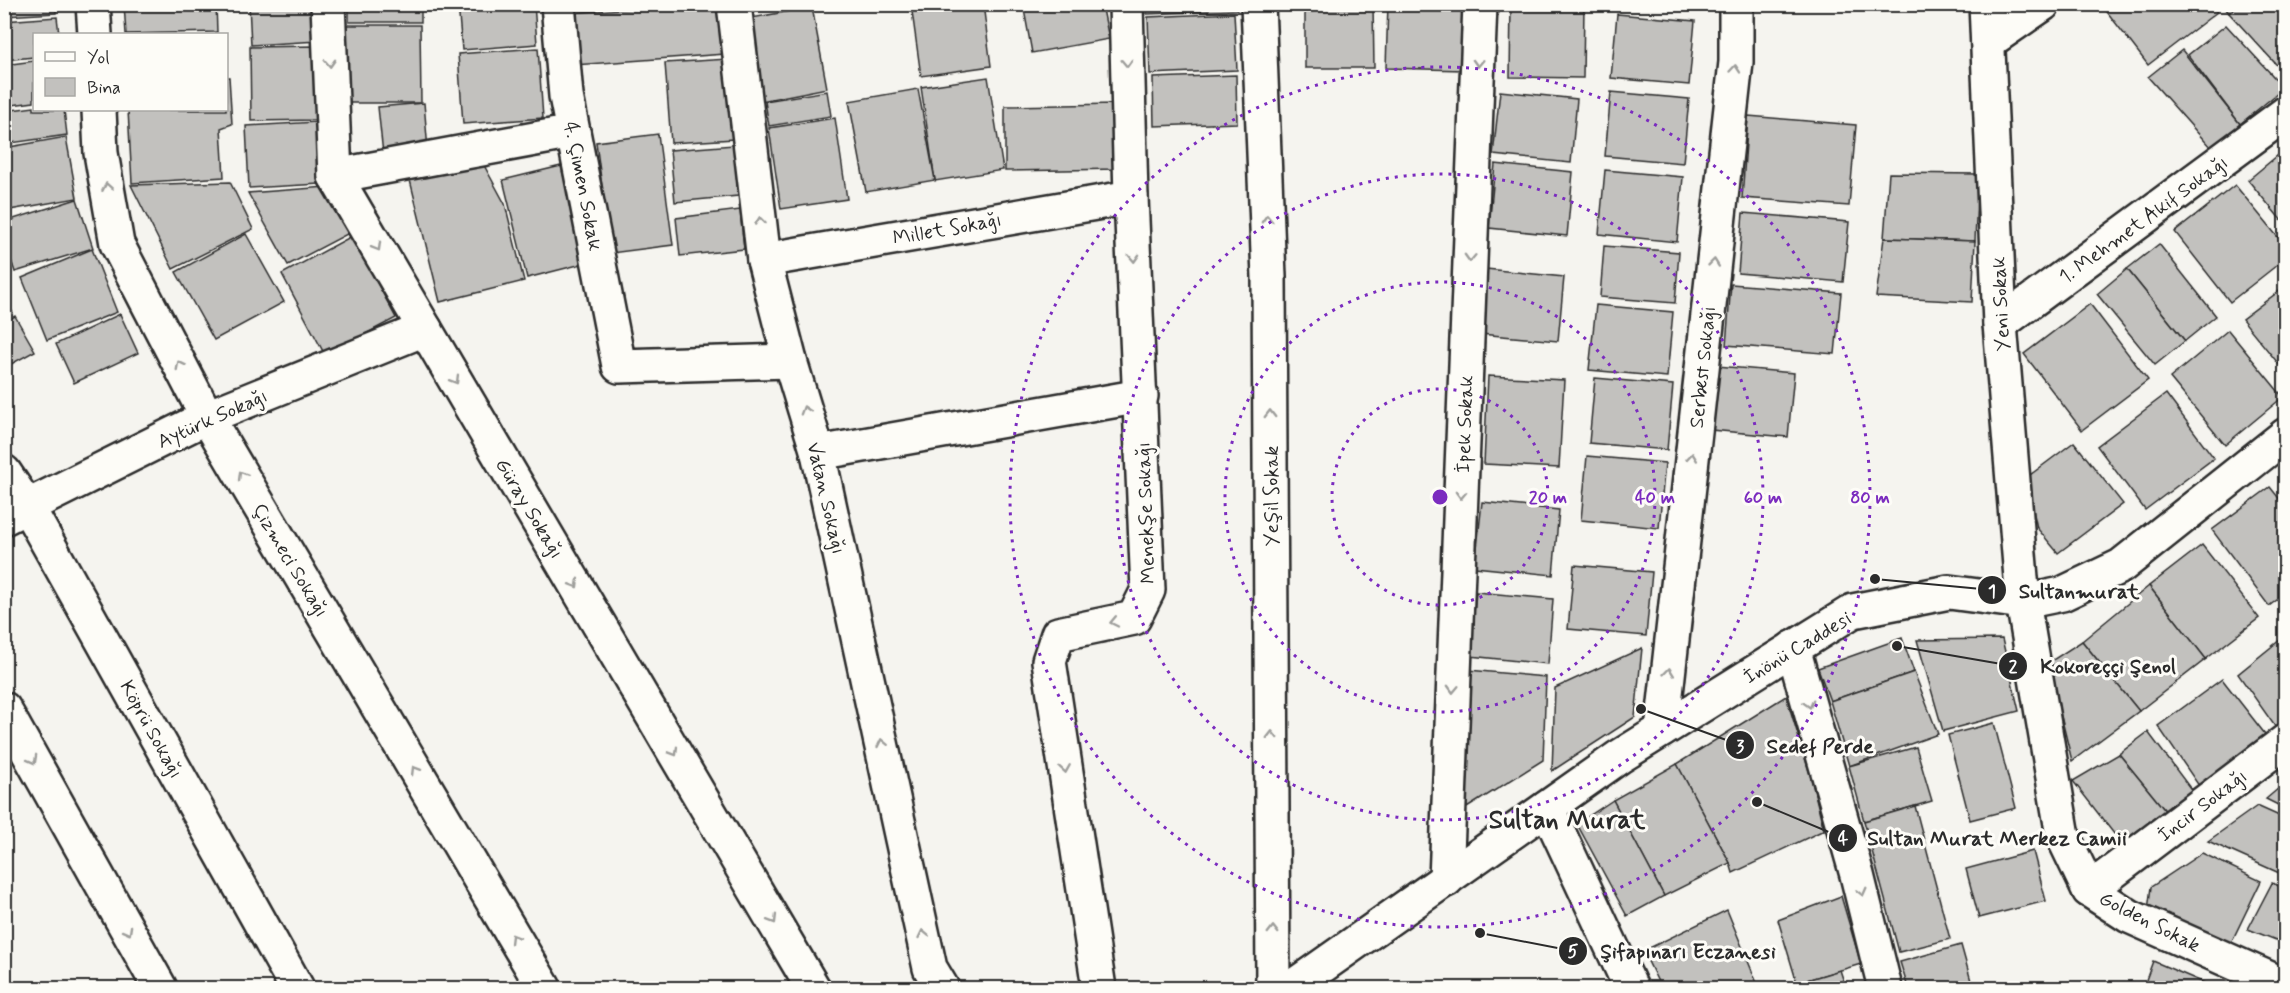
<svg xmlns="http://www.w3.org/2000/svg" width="2290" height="993" font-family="Mynerve,sans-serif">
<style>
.building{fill:#c2c1be;stroke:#2b2b2b;stroke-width:1.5}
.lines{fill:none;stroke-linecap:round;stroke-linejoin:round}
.minor-casing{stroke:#2b2b2b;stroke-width:38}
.minor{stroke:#fdfcf7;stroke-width:33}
.oneway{stroke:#9e9e9b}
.ring{fill:none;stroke:#7b2cbf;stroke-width:3;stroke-dasharray:3 6}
.labels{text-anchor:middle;stroke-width:6;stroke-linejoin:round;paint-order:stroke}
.street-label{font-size:20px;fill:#2b2b2b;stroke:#fdfcf7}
.district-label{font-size:26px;font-weight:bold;fill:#2b2b2b;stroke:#fdfcf7}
.centre{fill:#7b2cbf;stroke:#fdfcf7;stroke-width:3}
.ring-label{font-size:18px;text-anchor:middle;font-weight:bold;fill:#7b2cbf;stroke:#fdfcf7;stroke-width:6;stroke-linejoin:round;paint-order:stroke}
.leader{fill:none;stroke:#2b2b2b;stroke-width:2}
.callout-dot{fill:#2b2b2b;stroke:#fdfcf7;stroke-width:2}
.mark-label{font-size:18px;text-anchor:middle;font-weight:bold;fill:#fff}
.callout-label{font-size:21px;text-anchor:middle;font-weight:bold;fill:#2b2b2b;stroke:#fdfcf7;stroke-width:6;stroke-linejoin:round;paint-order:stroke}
</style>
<rect width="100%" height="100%" fill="#f5f4ef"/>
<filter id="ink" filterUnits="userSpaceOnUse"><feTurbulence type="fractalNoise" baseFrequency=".0167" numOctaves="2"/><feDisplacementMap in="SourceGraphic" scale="12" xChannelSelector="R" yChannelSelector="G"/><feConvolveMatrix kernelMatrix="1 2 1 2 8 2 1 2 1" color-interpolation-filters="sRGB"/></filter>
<g filter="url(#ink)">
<g class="building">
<path d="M4 4H56V13L4 16Z"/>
<path d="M124 4H216L217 32 126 34Z"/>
<path d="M249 4H316L318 41 251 45Z"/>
<rect x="349" y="4" width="72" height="18"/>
<path d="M458 4H534L537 44 462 50Z"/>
<path d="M692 4H722L725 54 574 65 570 13Z"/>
<path d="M911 4H983L991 66 921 76Z"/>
<path d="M1023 4H1102L1109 39 1032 53Z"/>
<path d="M1146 4H1237V10L1147 14Z"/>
<path d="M1305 4H1373L1374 68H1305Z"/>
<path d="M1388 4H1465L1463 70 1386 68Z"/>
<path d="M1511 4H1584L1583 78 1510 77Z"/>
<path d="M2101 4H2210L2217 12 2148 65Z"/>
<path d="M2222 4H2239L2229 13Z"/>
<path d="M2239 4H2286V75L2229 13Z"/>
<path d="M812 7 827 88 761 101 746 19Z"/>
<path d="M1234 13 1237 70 1150 74 1148 17Z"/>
<path d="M1617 14 1695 21 1689 85 1611 78Z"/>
<path d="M57 17 59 34H34V57L4 60V21Z"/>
<path d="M339 25H420L421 103H339Z"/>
<path d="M2226 25 2284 88 2240 124 2188 55Z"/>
<path d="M317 46V120L251 121 250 47Z"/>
<path d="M538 48 543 118 463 124 458 54Z"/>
<path d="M2182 50 2240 124 2211 148 2148 77Z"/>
<path d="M728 59 734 139 671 143 665 63Z"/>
<path d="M34 61V102L4 106V65Z"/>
<path d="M1236 75 1237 123 1154 126 1153 78Z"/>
<path d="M226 77H229L232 124 221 128 224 177 132 183 128 110H226Z"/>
<path d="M988 77 1003 170 935 181 921 87Z"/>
<path d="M918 89 935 180 866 192 849 101Z"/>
<path d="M827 91 831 116 769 126 765 101Z"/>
<path d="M1500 91 1577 99 1571 163 1493 155Z"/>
<path d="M1611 92 1689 99 1683 163 1605 156Z"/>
<path d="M424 103 428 150 383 154 378 107Z"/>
<path d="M1116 104 1117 169 1005 171V106Z"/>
<path d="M34 107V110H64L67 135 4 144V111Z"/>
<path d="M1748 116 1856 125 1849 206 1742 198Z"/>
<path d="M835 118 847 199 781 209 769 128Z"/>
<path d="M317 122 320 184 249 188 246 126Z"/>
<path d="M658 134 673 245 611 253 596 142Z"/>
<path d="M66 137 77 198 4 211V148Z"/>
<path d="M734 145 738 196 675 202 670 150Z"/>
<path d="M2283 151 2286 154V226L2248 180Z"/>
<path d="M480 158 505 204 524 281 440 302 409 176Z"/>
<path d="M1495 164 1573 172 1567 236 1489 228Z"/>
<path d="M561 166 586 263 527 278 503 180Z"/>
<path d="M1605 170 1683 177 1677 242 1599 234Z"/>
<path d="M1889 173 1978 174 1975 241 1884 238Z"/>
<path d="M230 182 253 229 173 269 131 185Z"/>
<path d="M2235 185 2286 247V258L2230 302 2175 232Z"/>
<path d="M327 187 351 232 288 265 248 193Z"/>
<path d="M77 199 93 248 15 272 4 239V222Z"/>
<path d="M740 210 744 249 680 256 676 218Z"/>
<path d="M1743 213 1849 222 1843 282 1738 273Z"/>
<path d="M246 234 284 302 214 340 176 272Z"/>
<path d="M352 236 396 318 325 355 282 274Z"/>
<path d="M1884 238 1975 241 1972 302 1876 297Z"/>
<path d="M2159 244 2216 316 2185 341 2127 269Z"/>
<path d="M1604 246 1679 252 1675 303 1600 297Z"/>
<path d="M92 249 117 312 47 340 22 278Z"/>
<path d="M1486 269 1564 277 1558 341 1480 334Z"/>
<path d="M2127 269 2185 341 2155 365 2097 294Z"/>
<path d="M1731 284 1841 293 1835 354 1726 345Z"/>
<path d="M2286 286V373L2242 319Z"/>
<path d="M4 298 13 313 4 317Z"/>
<path d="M2090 304 2148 380 2082 430 2024 354Z"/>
<path d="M1596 305 1673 312 1667 377 1589 370Z"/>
<path d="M120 314 138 353 74 383 56 344Z"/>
<path d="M15 316 35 351 4 368V322Z"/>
<path d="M2228 330 2283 397 2225 445 2170 378Z"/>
<path d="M1717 366 1794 373 1788 437 1711 430Z"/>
<path d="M1488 376 1564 380 1559 468 1484 464Z"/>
<path d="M1595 378 1673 385 1667 450 1589 443Z"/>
<path d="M2166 394 2214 458 2145 510 2097 446Z"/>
<path d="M2074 442 2123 504 2058 553 2037 528 2026 478Z"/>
<path d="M1587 456 1665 463 1659 528 1581 520Z"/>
<path d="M2270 487 2286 507V593L2269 606 2212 530Z"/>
<path d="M1482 502 1559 510 1553 575 1475 567Z"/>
<path d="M2202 545 2259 618 2206 659 2149 586Z"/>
<path d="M1574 565 1652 572 1646 636 1568 629Z"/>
<path d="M2149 586 2206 659 2139 711 2082 641Z"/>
<path d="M1476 592 1553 599 1548 664 1470 656Z"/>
<path d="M2286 635V731L2281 735 2238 674Z"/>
<path d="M1902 638 1914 672 1830 701 1818 668Z"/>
<path d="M2002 639 2019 711 1943 731 1917 640Z"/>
<path d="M2082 641 2139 711 2072 761 2048 663Z"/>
<path d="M1642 648 1635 717 1552 771 1555 688Z"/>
<path d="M1468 670 1546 677 1543 760 1462 811Z"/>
<path d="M1914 672 1938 734 1849 766 1830 701Z"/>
<path d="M2222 679 2272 743 2208 799 2158 726Z"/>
<path d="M1786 696 1810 774 1824 830 1733 873 1730 863 1677 764Z"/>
<path d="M1994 723 2016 808 1970 820 1948 735Z"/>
<path d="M2148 732 2202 804 2176 824 2119 754Z"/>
<path d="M1916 747 1932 801 1864 821 1849 766Z"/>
<path d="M2119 754 2176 824 2132 857 2073 781Z"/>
<path d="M1677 764 1730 863 1664 896 1613 800Z"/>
<path d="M2286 782V809L2266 799Z"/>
<path d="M1613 800 1664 896 1627 916 1577 824Z"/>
<path d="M1915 806 1950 939 1899 952 1864 821Z"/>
<path d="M2257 806 2286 819V876L2208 841Z"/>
<path d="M2033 851 2046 901 1979 918 1966 869Z"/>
<path d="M2202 853 2261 881 2230 945 2148 910 2151 887Z"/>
<path d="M2272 883 2286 889V944L2248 929Z"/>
<path d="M1841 896 1861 964 1797 983 1778 920Z"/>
<path d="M1727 910 1759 988H1661L1643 951Z"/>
<path d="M1961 945 1973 988H1908L1900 962Z"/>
<path d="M2153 961 2216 988H2143Z"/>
<path d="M1840 970 1846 988H1780Z"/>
</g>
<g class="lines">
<defs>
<g id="minor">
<path d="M93 4 95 34"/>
<path d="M328 4 335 176 813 988"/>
<path d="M558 4 566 96 619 366 790 361"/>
<path d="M734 4 764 260 790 361 818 453 930 968 942 988"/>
<path d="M1258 4 1269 277 1273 988"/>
<path d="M1986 4 2000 324 2023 602 2063 836 2089 890 2129 916 2286 986"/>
<path d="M1988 42 2043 4"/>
<path d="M99 110 101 153 117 244 207 417 544 988"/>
<path d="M335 176 573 132"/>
<path d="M764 260 1131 197"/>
<path d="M2000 324 2286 113"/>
<path d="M818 453 1141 396"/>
<path d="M4 472 27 506 297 988"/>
<path d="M4 518 207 417 425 329"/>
<path d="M1793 648 1857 875 1885 988"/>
<path d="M4 709 160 988"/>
<path d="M1662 730 1736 62V4"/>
<path d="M1547 808 1631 988"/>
<path d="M1446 880 1480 4"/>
<path d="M2089 890 2286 741"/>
<path d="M1099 988 1049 661 1058 634 1134 618 1148 590 1131 197 1126 4"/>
<path d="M1291 988 1619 757 1853 611 1949 592 2023 602 2062 594 2121 566 2286 435"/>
</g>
</defs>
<use href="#minor" class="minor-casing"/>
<use href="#minor" class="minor"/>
</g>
<defs><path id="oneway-chevron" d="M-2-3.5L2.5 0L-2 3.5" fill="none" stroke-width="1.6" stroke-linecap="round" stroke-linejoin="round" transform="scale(1.5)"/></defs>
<g class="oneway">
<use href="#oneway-chevron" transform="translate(330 63) rotate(87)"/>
<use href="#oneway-chevron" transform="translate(1127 63) rotate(88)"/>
<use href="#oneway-chevron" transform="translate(1478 63) rotate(92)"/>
<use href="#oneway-chevron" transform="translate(1735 69) rotate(-85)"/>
<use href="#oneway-chevron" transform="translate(107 187) rotate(-100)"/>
<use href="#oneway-chevron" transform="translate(1267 219) rotate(-92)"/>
<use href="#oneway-chevron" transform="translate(760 221) rotate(-96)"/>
<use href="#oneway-chevron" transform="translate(377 247) rotate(60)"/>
<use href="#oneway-chevron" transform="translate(1134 258) rotate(87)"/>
<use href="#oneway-chevron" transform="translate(1470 258) rotate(92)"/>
<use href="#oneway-chevron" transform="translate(1714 263) rotate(-84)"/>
<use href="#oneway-chevron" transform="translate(180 365) rotate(-117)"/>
<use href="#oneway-chevron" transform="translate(455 380) rotate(59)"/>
<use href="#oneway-chevron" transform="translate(805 410) rotate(-107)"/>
<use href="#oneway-chevron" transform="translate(1270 414) rotate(-90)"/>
<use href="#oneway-chevron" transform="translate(1692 457) rotate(-84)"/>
<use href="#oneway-chevron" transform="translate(242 475) rotate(-121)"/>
<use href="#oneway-chevron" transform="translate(1461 495) rotate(92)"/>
<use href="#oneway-chevron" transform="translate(575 584) rotate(59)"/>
<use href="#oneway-chevron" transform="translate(1114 622) rotate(168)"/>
<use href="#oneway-chevron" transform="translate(1669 672) rotate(-84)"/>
<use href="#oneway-chevron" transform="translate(1453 689) rotate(92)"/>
<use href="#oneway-chevron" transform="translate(1809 704) rotate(74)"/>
<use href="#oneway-chevron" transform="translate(1272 735) rotate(-90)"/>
<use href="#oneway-chevron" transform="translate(882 743) rotate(-102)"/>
<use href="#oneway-chevron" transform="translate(674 752) rotate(59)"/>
<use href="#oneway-chevron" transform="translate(33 760) rotate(61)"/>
<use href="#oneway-chevron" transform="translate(1065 769) rotate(81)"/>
<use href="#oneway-chevron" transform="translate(415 770) rotate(-121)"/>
<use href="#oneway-chevron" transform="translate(1862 892) rotate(76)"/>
<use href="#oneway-chevron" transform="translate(773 920) rotate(59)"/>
<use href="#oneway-chevron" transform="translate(1273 930) rotate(-90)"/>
<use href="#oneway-chevron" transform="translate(128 931) rotate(61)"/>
<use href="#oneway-chevron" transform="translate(923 934) rotate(-102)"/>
<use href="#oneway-chevron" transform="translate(514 938) rotate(-121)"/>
</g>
</g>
<g class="ring">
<circle cx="1440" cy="497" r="108"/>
<circle cx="1440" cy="497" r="215"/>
<circle cx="1440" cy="497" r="323"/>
<circle cx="1440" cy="497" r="430"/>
</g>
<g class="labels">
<g class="street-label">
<text transform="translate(584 186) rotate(79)" y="7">4. Çimen Sokak</text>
<text transform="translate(2143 219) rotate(-36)" y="7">1. Mehmet Akif Sokağı</text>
<text transform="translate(947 228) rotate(-10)" y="7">Millet Sokağı</text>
<text transform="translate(2000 304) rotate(-93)" y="7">Yeni Sokak</text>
<text transform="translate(1702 367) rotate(-84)" y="7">Serbest Sokağı</text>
<text transform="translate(212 418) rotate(-24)" y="7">Aytürk Sokağı</text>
<text transform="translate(1464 424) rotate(-88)" y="7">İpek Sokak</text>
<text transform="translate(1271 496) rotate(-90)" y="7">Yeşil Sokak</text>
<text transform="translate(827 498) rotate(77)" y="7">Vatan Sokağı</text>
<text transform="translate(530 508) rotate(59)" y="7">Güray Sokağı</text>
<text transform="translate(1145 513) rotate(-92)" y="7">Menekşe Sokağı</text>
<text transform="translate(291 560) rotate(59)" y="7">Çizmeci Sokağı</text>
<text transform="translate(1797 647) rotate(-31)" y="7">İnönü Caddesi</text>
<text transform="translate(152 729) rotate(61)" y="7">Köprü Sokağı</text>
<text transform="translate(2202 805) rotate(-37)" y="7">İncir Sokağı</text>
<text transform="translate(2150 921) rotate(27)" y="7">Golden Sokak</text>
</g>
<g class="district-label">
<text x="1567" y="828">Sultan Murat</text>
</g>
</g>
<circle cx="1440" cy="497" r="9" class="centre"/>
<g class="ring-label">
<text x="1548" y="503">20 m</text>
<text x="1655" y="503">40 m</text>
<text x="1763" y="503">60 m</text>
<text x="1870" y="503">80 m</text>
</g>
<path class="leader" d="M1875 579L1992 590M1897 646L2013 666M1641 709L1740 745M1757 802L1843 838M1480 933L1573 951"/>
<g class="callout-dot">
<circle cx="1875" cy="579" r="6"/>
<circle cx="1897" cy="646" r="6"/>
<circle cx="1641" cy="709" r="6"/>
<circle cx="1757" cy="802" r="6"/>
<circle cx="1480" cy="933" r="6"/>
<circle cx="1992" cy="590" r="15"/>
<circle cx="2013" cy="666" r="15"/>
<circle cx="1740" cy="745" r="15"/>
<circle cx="1843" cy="838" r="15"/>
<circle cx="1573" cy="951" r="15"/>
</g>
<g class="mark-label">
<text x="1992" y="597">1</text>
<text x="2013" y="672">2</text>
<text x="1740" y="752">3</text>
<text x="1843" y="844">4</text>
<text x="1573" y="957">5</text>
</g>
<g class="callout-label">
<text x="2079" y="598">Sultanmurat</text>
<text x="2108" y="673">Kokoreççi Şenol</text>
<text x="1820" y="753">Sedef Perde</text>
<text x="1997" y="845">Sultan Murat Merkez Camii</text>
<text x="1688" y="958">Şifapınarı Eczanesi</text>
</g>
<rect width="2290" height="993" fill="none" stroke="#fdfcf7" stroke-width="24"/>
<rect x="12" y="12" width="2266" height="969" fill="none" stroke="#2b2b2b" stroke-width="2" filter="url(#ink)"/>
<rect x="33" y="33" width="195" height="78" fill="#fdfcf7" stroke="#a9a8a5" stroke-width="1.5"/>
<rect x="45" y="52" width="30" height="9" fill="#fdfcf7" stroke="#a9a8a5" stroke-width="1.5"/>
<text x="87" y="63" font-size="18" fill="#2b2b2b">Yol</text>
<rect x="45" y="78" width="30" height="18" fill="#c2c1be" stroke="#a9a8a5" stroke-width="1.5"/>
<text x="87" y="93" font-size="18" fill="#2b2b2b">Bina</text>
</svg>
